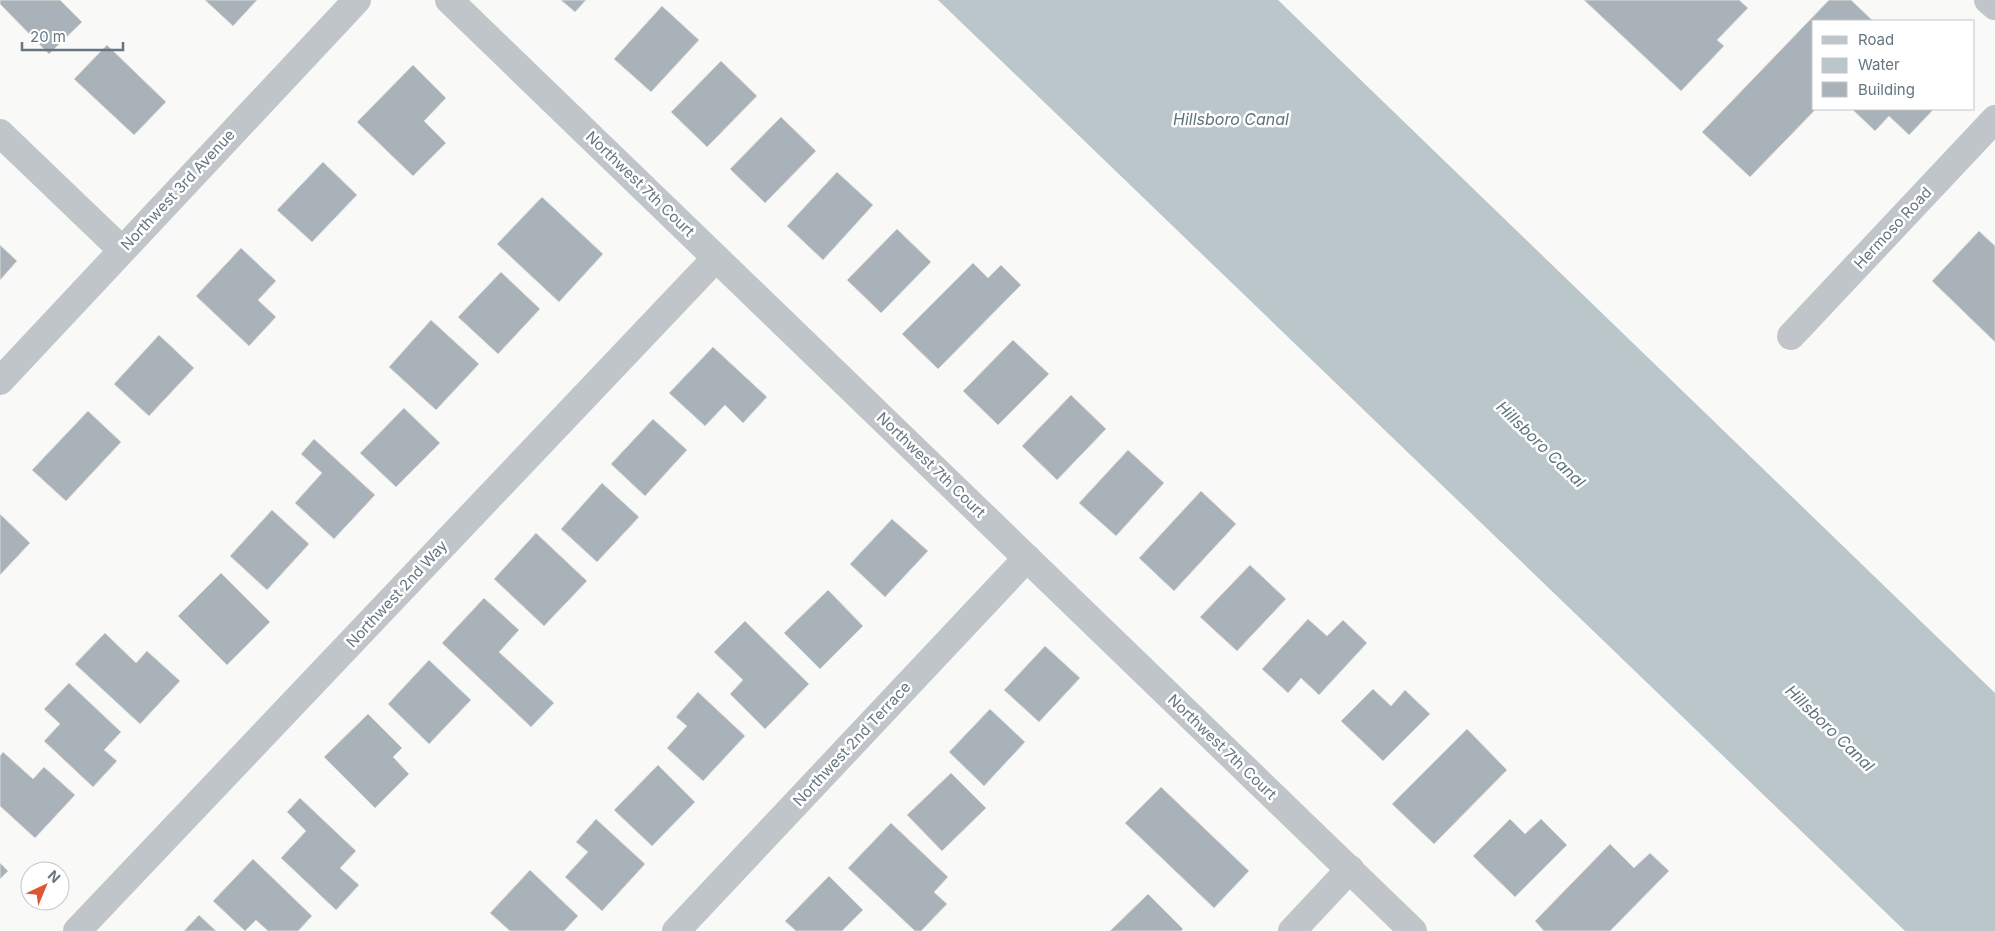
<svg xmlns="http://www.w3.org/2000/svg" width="1995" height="931" font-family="Inter,sans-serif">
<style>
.water{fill:#bac6ca}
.building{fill:#a9b2b8;stroke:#dbdbd9}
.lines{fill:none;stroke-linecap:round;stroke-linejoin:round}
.minor{stroke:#c0c5c9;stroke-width:28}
.labels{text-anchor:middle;stroke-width:5;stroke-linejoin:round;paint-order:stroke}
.street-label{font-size:15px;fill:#657681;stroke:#fff}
.water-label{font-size:16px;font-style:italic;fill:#60747b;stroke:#fff}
</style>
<rect width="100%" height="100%" fill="#f9f9f7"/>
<path class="water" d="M938 0H1278L1995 693V931H1905Z"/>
<g class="building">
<path d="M0 0H60L82 22 49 54 0 4Z"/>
<path d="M205 0H257L233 26Z"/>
<path d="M561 0H586L575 12Z"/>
<path d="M1584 0H1739L1748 8 1717 40 1724 46 1681 91Z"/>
<path d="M1829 0H1851L1873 21H1814V109H1816L1750 177 1702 132Z"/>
<path d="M662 6 699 40 651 92 614 59Z"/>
<path d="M107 45 166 102 134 135 74 79Z"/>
<path d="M721 61 757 96 707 147 671 112Z"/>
<path d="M413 65 446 98 424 121 446 143 413 176 357 122Z"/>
<path d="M1852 109H1934L1909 135 1889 116 1875 131Z"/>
<path d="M781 117 816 151 765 203 730 169Z"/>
<path d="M323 162 357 195 312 242 277 210Z"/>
<path d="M837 172 873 205 823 260 787 226Z"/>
<path d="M542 197 603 254 559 302 497 244Z"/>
<path d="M897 229 931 262 881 313 847 280Z"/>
<path d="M1979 231 1995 246V342L1932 281Z"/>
<path d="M0 245 17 261 0 280Z"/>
<path d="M241 248 276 281 258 300 276 317 249 346 196 296Z"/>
<path d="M973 263 988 278 1001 265 1021 285 938 369 902 334Z"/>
<path d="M501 272 540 309 498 354 458 317Z"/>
<path d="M431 320 479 364 436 410 389 367Z"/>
<path d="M159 335 194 368 149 416 114 384Z"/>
<path d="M1013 340 1049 374 998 425 963 391Z"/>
<path d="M713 347 767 397 743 423 725 405 705 426 669 393Z"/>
<path d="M1071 395 1106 429 1057 480 1022 446Z"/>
<path d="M404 408 440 443 396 487 360 453Z"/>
<path d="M88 411 121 442 66 501 32 470Z"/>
<path d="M653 419 687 450 645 496 611 464Z"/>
<path d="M314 439 375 495 334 539 295 503 322 473 301 454Z"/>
<path d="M1128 450 1164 483 1116 536 1079 503Z"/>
<path d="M602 483 639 517 597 562 561 529Z"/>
<path d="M1201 491 1236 524 1174 591 1139 558Z"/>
<path d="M272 510 309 544 267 590 230 556Z"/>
<path d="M0 514 30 543 0 575Z"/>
<path d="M892 519 928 551 885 597 850 564Z"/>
<path d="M536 533 587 581 544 626 494 579Z"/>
<path d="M1250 565 1286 599 1237 651 1200 617Z"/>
<path d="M221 573 270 622 227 665 178 616Z"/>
<path d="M828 590 863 626 820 669 784 633Z"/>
<path d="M484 598 519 630 499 652 554 703 531 727 442 643Z"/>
<path d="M1308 619 1327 636 1343 620 1367 643 1319 695 1301 678 1288 693 1262 669Z"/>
<path d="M745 621 809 684 765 729 730 694 743 680 714 652Z"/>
<path d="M105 633 136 663 147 651 180 681 140 724 75 664Z"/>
<path d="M1045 646 1080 678 1039 722 1004 690Z"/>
<path d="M429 660 471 700 429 744 388 704Z"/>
<path d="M69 683 121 732 104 750 117 761 93 787 44 741 60 724 44 709Z"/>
<path d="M1373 689 1391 706 1405 690 1430 714 1383 761 1341 721Z"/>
<path d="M698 692 745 736 703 781 667 748 687 726 676 717Z"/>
<path d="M990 709 1025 742 984 786 949 752Z"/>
<path d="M368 714 402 748 393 757 409 774 375 808 324 757Z"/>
<path d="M1467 729 1507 770 1434 844 1392 804Z"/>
<path d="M3 752 33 779 44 767 75 795 35 838 0 806V756Z"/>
<path d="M658 765 695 802 652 846 614 810Z"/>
<path d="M951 773 986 808 942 851 907 815Z"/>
<path d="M1161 787 1249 871 1214 908 1125 823Z"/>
<path d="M300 798 356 851 340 868 359 885 336 910 281 858 306 831 287 812Z"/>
<path d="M596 819 645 864 602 911 565 877 588 852 576 842Z"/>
<path d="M1510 819 1525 834 1541 819 1567 845 1515 897 1473 856Z"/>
<path d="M891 823 948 877 934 892 947 904 921 931H915L848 868Z"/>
<path d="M1610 844 1634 868 1650 853 1669 871 1610 931H1544L1535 921Z"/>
<path d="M253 859 312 916 298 931H268L256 920 245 931 213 901Z"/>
<path d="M0 863 8 871 0 879Z"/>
<path d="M530 870 578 916 564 931H510L490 913Z"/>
<path d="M829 876 863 910 842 931H796L785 921Z"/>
<path d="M1148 894 1183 929 1181 931H1110Z"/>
<path d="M199 915 216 931H184Z"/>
</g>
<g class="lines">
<g class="minor">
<path d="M449 0 1413 931"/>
<path d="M1988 0 1995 6"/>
<path d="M0 133 122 250"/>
<path d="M1791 336 1995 119"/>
<path d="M0 381 357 0"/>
<path d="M77 931 716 258"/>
<path d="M676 931 1027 558"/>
<path d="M1292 931 1350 869"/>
</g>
</g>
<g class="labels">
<g class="street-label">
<text transform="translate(640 184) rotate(44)" y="5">Northwest 7th Court</text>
<text transform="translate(178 190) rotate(-47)" y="5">Northwest 3rd Avenue</text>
<text transform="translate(1893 228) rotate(-47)" y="5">Hermoso Road</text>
<text transform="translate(931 465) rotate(44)" y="5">Northwest 7th Court</text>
<text transform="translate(397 594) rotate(-47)" y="5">Northwest 2nd Way</text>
<text transform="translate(852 744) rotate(-47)" y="5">Northwest 2nd Terrace</text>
<text transform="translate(1222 747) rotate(44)" y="5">Northwest 7th Court</text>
</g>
<g class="water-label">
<text x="1231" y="125">Hillsboro Canal</text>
<text transform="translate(1541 444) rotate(44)" y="6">Hillsboro Canal</text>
<text transform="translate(1830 728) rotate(44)" y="6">Hillsboro Canal</text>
</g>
</g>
<rect x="1812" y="20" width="162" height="90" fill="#ffffff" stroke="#c1c8cd"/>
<rect x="1822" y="36" width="25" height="8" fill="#c0c5c9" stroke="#c1c8cd"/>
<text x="1858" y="45" font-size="15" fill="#657681">Road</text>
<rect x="1822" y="58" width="25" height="15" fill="#bac6ca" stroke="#c1c8cd"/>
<text x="1858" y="70" font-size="15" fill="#657681">Water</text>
<rect x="1822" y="82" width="25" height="15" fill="#a9b2b8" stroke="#c1c8cd"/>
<text x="1858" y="95" font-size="15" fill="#657681">Building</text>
<g transform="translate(45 886) rotate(44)"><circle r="24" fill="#ffffff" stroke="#c1c8cd"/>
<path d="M0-4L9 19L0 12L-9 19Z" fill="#de5633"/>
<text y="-8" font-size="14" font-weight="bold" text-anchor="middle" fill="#657681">N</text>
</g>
<path d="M22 42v8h101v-8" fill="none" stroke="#657681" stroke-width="2.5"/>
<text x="30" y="42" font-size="15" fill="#657681" stroke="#ffffff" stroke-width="4" paint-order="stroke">20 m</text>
</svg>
